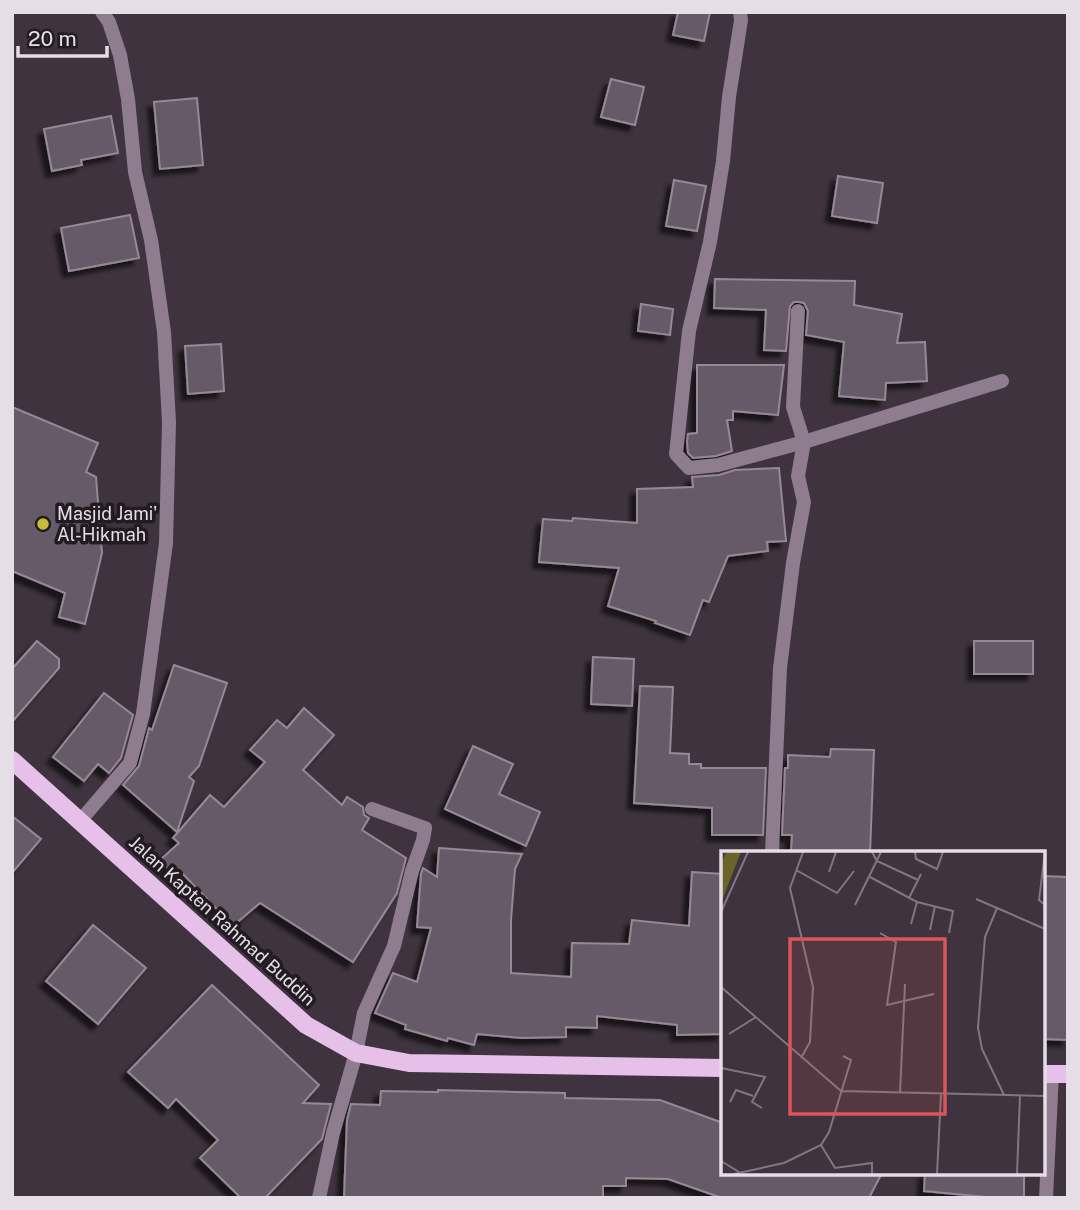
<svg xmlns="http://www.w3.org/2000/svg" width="1080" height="1210" font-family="'Public Sans',sans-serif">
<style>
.building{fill:#665a67;stroke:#968996;stroke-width:2;filter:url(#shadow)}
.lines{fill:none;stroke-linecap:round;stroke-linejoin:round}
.minor{stroke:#8e7c8f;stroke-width:14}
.tertiary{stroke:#8e7c8f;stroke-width:14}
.primary{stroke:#e6c0e8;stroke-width:18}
.poi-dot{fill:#c9bb3a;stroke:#221c22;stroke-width:2.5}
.labels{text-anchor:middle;stroke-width:7;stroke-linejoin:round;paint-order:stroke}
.poi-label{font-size:18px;fill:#e5dee6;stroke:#221c22;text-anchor:start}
.street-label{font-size:18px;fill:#e5dee6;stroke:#221c22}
.inset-road{fill:none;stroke:#817781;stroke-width:2}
.view{fill:#da5658;fill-opacity:0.15;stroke:#da5658;stroke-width:3.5}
.inset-edge{fill:none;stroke:#e5dee6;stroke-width:3.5}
</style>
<defs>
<filter id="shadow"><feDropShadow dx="-6" dy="6" stdDeviation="2" flood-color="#0009"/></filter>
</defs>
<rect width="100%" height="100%" fill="#3e333e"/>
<g class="building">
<path d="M678 12H710L704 41 673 35Z"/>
<path d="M611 79 644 87 635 125 601 117Z"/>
<path d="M197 98 203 165 160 169 154 102Z"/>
<path d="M111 116 118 153 81 160 82 165 52 171 44 129Z"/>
<path d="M838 176 883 183 877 223 832 216Z"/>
<path d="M674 180 706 186 697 231 666 226Z"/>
<path d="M130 215 139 258 69 271 61 228Z"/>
<path d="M715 279 855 281 854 305 902 314 897 343 925 342 927 381 886 383 885 400 839 396 844 342 806 335 808 311 804 303 799 302H794L790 306 786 351 764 350 766 310 714 308Z"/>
<path d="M641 304 673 309 670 335 638 331Z"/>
<path d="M221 344 224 391 188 394 185 346Z"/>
<path d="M697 365H784L778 415 733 411V420H727L732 451 716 456 693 458 688 453 687 442 688 434 697 433Z"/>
<path d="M12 407 98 443 86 472 96 477 102 553 85 624 59 617 65 593 12 571Z"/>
<path d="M779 468 786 541 767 542 768 551 728 556 709 602 703 600 690 635 655 623 656 621 608 606 619 568 539 562 543 519 572 521 573 518 637 523V489L693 487 692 477 719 475 735 470Z"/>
<path d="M37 641 59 659V668L12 722V669Z"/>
<rect x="974" y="641" width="59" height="33"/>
<path d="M593 657 634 659 632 706 591 704Z"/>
<path d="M174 665 227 683 199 766 189 777 194 781 177 832 123 785 139 766 149 728 152 730Z"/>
<path d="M640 686 673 687 670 753 689 754V764H701V768H766L763 835H712V808L634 803Z"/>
<path d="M104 693 133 715 121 758 109 773 98 764 84 781 53 757Z"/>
<path d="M304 708 334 735 303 770 342 805 347 797 363 807 364 815 369 818 362 830 406 858 397 893 353 962 260 903 233 926 182 873 177 879 160 860 179 843 173 838 210 795 224 807 265 762 250 750 277 720 287 728Z"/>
<path d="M473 746 513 764 499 794 540 812 526 846 445 809Z"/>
<path d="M831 749 874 750 870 853H791L792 835H782L785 768H788V755L830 757Z"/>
<path d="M12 816 41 839 12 873Z"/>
<path d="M439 848 522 854 515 869 511 920V973L571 977 572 943 629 944 632 920 689 926 692 872 723 874V1034L677 1035V1025L597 1016V1028L566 1027V1037L522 1038 477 1034 474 1045 448 1038 447 1041 405 1029 406 1025 375 1013 393 973 417 982 431 928 417 927 421 874 423 868 437 877Z"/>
<path d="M1043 876 1068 877V1040L1043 1039Z"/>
<path d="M93 925 146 968 98 1024 46 981Z"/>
<path d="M212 985 319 1085 303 1103 331 1104 322 1139 265 1198H241L200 1158 218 1140 176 1099 168 1108 128 1072Z"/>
<path d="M438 1090 565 1093V1098L660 1100 723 1123V1173H882L869 1198H722L668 1179 626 1178V1186H603V1198H344L347 1120 351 1104 380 1105 381 1091 438 1092Z"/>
<path d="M925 1173H1024V1198H996L924 1191Z"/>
</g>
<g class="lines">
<g class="minor">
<path d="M740 12 741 20 729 97 723 161 710 242 689 331 676 454 689 468 718 465 804 442 1002 381"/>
<path d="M80 821 130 763 143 714 166 543 169 422 164 332 151 240 135 172 128 99 120 55 109 22 102 12"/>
<path d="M772 853 780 668 793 563 804 502 798 476 804 442 793 407 798 311"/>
<path d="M356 1053 364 1013 394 946 412 871 423 840 425 828 372 809"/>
<path d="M1046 1198 1052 1074"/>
</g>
<path class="tertiary" d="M319 1198 333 1133 356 1053"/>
<g class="primary">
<path d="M12 760 306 1025 356 1053 409 1063 723 1068"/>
<path d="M1043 1074H1068"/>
</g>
</g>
<circle class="poi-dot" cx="43" cy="524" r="7"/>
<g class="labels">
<g class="poi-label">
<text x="57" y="520">Masjid Jami'<tspan x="57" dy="21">Al-Hikmah</tspan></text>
</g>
<g class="street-label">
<text transform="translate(222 921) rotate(42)" y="6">Jalan Kapten Rahmad Buddin</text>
</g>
</g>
<g transform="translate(721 851)">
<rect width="324" height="324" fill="#3e333e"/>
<path d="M5 1H20L0 52V13Z" fill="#6b6428"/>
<path class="inset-road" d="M151 1 156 10 197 29M194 1 195 8 216 18 222 1M324 1 318 49 324 54M75 19 116 42 133 20M108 21 115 1M149 26 196 51 232 60 228 82M188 47 200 23M255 48 276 57 264 86 257 177 261 198 283 244M134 54 160 1M276 57 324 78M0 61 27 1M190 73 196 51M209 79 214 55M159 82 175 91 166 154 213 143M0 136 120 240 324 245M8 183 35 166M80 207 89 191 92 136 69 37 82 1M0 217 44 226 31 251 41 257M179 242 184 133M9 251 15 239 32 245M100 294 114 317 151 312V323M0 310 18 321M13 323 63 312 100 294 108 281 130 209 122 205M216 323 220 243M296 323 299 244"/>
<path class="view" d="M69 88H224V263H69Z"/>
<rect width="324" height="324" class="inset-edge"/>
</g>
<rect width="1080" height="1210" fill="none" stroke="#e5dee6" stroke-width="28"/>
<path d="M18 46v10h89v-10" fill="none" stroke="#e5dee6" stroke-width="3.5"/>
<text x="28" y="46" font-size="21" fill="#e5dee6" stroke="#221c22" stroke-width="5" paint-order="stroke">20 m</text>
</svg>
